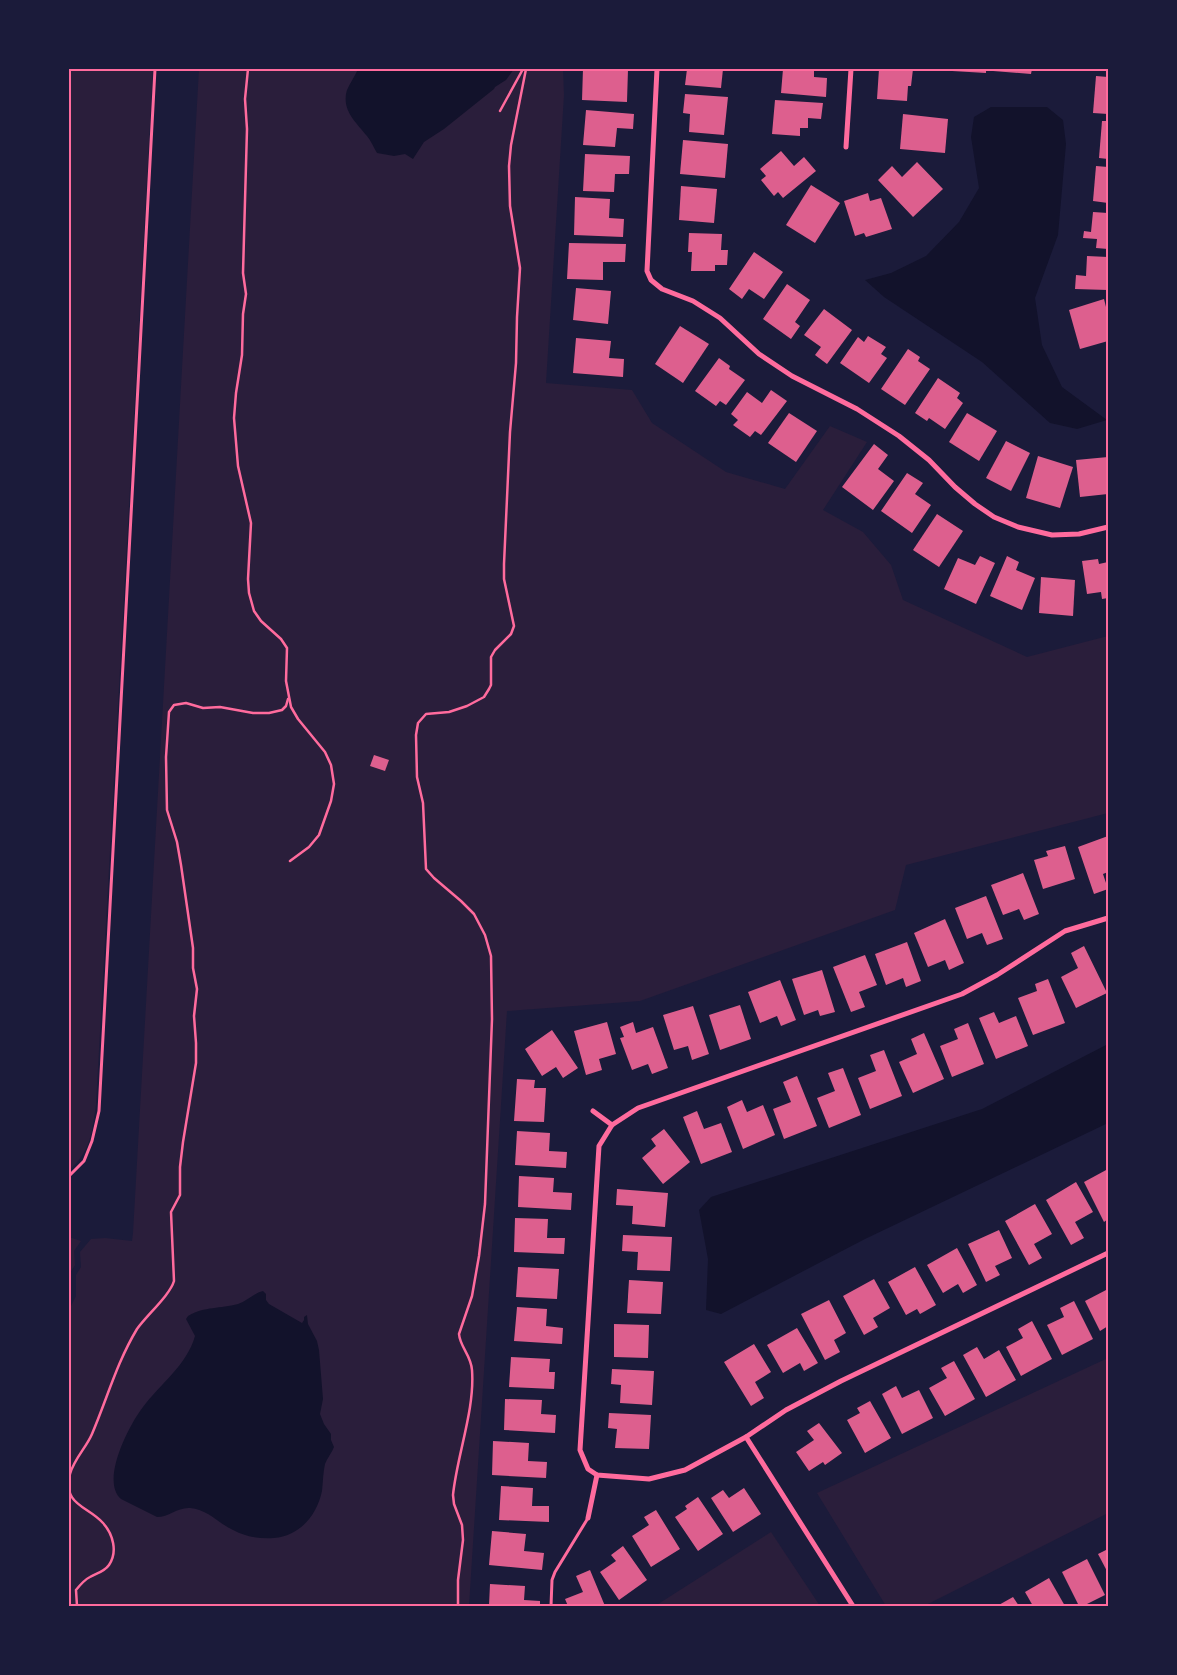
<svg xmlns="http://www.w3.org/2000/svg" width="1177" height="1675" font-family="Arial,sans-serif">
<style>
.green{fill:#2a1e3b}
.water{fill:#12122b}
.building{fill:#dd5f8e}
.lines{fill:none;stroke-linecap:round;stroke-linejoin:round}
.path{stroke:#ff6b9d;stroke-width:2.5}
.service{stroke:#ff6b9d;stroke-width:3}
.minor{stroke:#ff6b9d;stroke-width:5}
.neatline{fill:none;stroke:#ff6b9d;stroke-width:2}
</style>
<rect width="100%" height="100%" fill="#1b1b3a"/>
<g class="green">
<path d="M69 69H153L96 1105C91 1135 92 1148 69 1171Z"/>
<path d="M199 69H563L564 95 546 383 632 390 652 423 726 472 785 489 830 426 867 442 823 510 863 532 891 565 903 600 1027 657 1108 636V813L906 865 895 910 640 1001 507 1011 469 1606H69V1310L76 1296V1275L81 1267 80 1252 91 1239 105 1238 132 1241 133 1233Z"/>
<path d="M69 1237 81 1241 74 1251 75 1265 70 1273 69 1296Z"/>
<path d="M1108 1358V1513L924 1606H886L817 1493Z"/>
<path d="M771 1532 820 1606H655Z"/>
</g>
<g class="water">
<path d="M358 69H514L506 80 495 87 494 89 444 129 424 142 413 159 405 154 394 156 377 153C374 148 371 141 367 136 356 122 341 110 347 90 350 83 355 76 358 69Z"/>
<path d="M991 107H1047L1063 120 1066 144 1058 235 1035 298 1042 345 1062 387 1107 420 1077 429 1050 423 982 362 884 297 865 280 891 273 926 256 959 222 979 188 971 137 974 117Z"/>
<path d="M1108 1044V1123L865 1239 721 1314 706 1310 708 1259 699 1210 711 1197 982 1109Z"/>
<path d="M263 1291 266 1294V1300L269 1304 302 1323 304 1320V1317L307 1315 308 1324 317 1341 319 1350 323 1399 320 1414 324 1424 331 1434V1440L334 1447C332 1453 327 1458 325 1464 323 1473 323 1482 322 1491 317 1515 300 1536 274 1538 260 1539 246 1537 233 1530 218 1523 207 1509 190 1508 178 1507 169 1517 157 1517L121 1499C100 1481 129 1425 143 1407 160 1384 187 1365 195 1336L186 1319 188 1316C205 1306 220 1309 238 1304 247 1301 254 1293 263 1291Z"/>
</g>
<g class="building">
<path d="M583 69H628L627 102 582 100Z"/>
<path d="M687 69H723L721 88 685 85Z"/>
<path d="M783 69H814V77L827 78 826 97 781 93Z"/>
<path d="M879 69H913L911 86H908L907 101 877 99Z"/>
<path d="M952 69H986V73L952 71Z"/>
<path d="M993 69H1032L1031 74 993 71Z"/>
<path d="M1096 76 1108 77V114L1093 113Z"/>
<path d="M685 94 728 97 724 135 689 132 690 114 683 113Z"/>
<path d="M775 100 823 103 821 119 808 118V128H800V136L772 134Z"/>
<path d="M586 110 634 114 633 129 617 128 615 147 583 145Z"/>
<path d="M903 114 948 119 945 153 900 149Z"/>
<path d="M1102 121H1108V159L1099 158Z"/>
<path d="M683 140 728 144 725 178 680 174Z"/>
<path d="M781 151 794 166 804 157 816 171 783 198 778 192 774 196 761 180 766 176 760 169Z"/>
<path d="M585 154 630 156 629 174H615L614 192 583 191Z"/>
<path d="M917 162 943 189 913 217 878 180 892 166 902 177Z"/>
<path d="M1096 166 1108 167V203L1093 201Z"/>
<path d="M811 185 840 203 815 243 786 225Z"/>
<path d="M681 186 717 189 714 223 679 220Z"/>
<path d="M868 193 870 201 881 198 892 229 866 237 864 233 855 236 844 201Z"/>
<path d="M575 197 610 199 609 218 624 219 623 237 574 235Z"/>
<path d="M1093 212 1108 213V249L1096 248 1097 239 1083 238 1084 231 1091 232Z"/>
<path d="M689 233 722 234 721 250H728L727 265H715V271H691L692 252H688Z"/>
<path d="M569 243 626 244 625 262H603V280L567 279Z"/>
<path d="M754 252 783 272 764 299 749 289 742 299 729 289Z"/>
<path d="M1087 256 1108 257V290L1075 289 1076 275 1086 276Z"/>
<path d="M787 284 810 300 795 322 800 326 791 339 763 319Z"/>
<path d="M576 288 611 291 608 324 573 320Z"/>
<path d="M1104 299 1108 315V341L1080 349 1069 310Z"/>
<path d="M824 309 852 330 827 364 815 355 821 347 804 335Z"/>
<path d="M680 326 709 344 683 383 655 364Z"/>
<path d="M868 336 886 347 881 354 887 358 869 383 840 363 858 337 864 342Z"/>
<path d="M576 338 611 341 609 358 624 359 623 377 573 373Z"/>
<path d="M908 349 920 357 918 361 930 369 905 405 881 389Z"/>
<path d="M719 358 730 366 729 369 745 380 726 405 720 401 716 406 695 391Z"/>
<path d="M938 378 960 393 957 398 963 403 945 429 929 418 927 421 915 413Z"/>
<path d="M771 390 787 401 761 435 755 431 750 437 733 425 738 420 731 414 747 392 762 403Z"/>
<path d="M789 413 817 431 796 462 768 443Z"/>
<path d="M967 413 997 431 979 461 949 442Z"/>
<path d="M1006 441 1030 453 1011 491 986 478Z"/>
<path d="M874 444 888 455 878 469 894 481 873 510 842 487Z"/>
<path d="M1038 456 1073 467 1060 508 1026 498Z"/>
<path d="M1108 457V494L1080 497 1076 460Z"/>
<path d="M907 473 923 483 915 494 931 505 912 533 881 511Z"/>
<path d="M937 514 963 531 939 567 913 550Z"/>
<path d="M980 556 995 563 976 604 944 589 958 558 975 565Z"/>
<path d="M1007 556 1019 562 1016 570 1035 578 1022 610 990 596Z"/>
<path d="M1098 559 1099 564 1108 562V598L1102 599 1101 592 1087 594 1082 561Z"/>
<path d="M1041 577 1075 580 1073 616 1039 613Z"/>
<path d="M374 755 389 760 385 771 370 766Z"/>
<path d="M1108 836V872L1103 874 1108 889 1094 894 1078 847Z"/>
<path d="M1065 846 1075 879 1043 889 1034 860 1048 856 1046 851Z"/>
<path d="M1023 873 1039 914 1024 920 1019 909 1003 915 991 885Z"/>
<path d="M986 896 1003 939 987 945 982 933 967 939 955 908Z"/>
<path d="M945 919 964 963 949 970 945 960 928 967 914 933Z"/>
<path d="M907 942 921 981 906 987 903 978 886 985 875 954Z"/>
<path d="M1084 946 1107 993 1076 1008 1061 977 1078 968 1071 953Z"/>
<path d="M865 955 877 985 859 992 865 1007 851 1012 833 967Z"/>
<path d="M822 970 835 1012 820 1016 818 1010 804 1015 792 979Z"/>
<path d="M1048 979 1065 1023 1033 1035 1018 998 1037 991 1035 984Z"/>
<path d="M780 980 796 1020 781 1026 777 1016 760 1023 748 992Z"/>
<path d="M740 1005 751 1039 720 1050 709 1015Z"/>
<path d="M693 1006 709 1054 692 1060 688 1046 674 1050 663 1015Z"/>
<path d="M994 1012 999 1023 1016 1016 1028 1046 996 1059 979 1018Z"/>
<path d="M607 1022 616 1054 599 1059 602 1070 586 1075 574 1031Z"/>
<path d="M633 1022 636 1033 653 1027 668 1068 652 1074 648 1064 632 1070 620 1038 624 1037 620 1027Z"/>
<path d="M968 1023 984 1064 952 1077 940 1046 958 1039 954 1029Z"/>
<path d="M552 1030 578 1068 563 1078 556 1067 542 1076 525 1049Z"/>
<path d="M924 1033 944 1079 913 1093 899 1062 917 1054 911 1039Z"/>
<path d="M884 1050 902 1096 870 1109 858 1078 876 1071 870 1055Z"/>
<path d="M843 1068 861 1115 829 1128 817 1098 835 1091 828 1073Z"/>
<path d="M797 1076 817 1126 784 1139 773 1109 791 1102 783 1082Z"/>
<path d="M517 1079 535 1080 534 1088H546L544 1122 514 1121Z"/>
<path d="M742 1100 747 1112 763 1105 775 1135 743 1149 727 1107Z"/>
<path d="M697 1111 704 1129 721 1123 732 1152 701 1164 683 1117Z"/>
<path d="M664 1129 690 1162 663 1184 642 1158 656 1146 651 1139Z"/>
<path d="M517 1131 550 1133 549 1151 567 1152 566 1168 515 1165Z"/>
<path d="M1108 1169V1219L1104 1222 1084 1182Z"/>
<path d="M519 1176 554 1178 553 1192 572 1193 571 1210 518 1207Z"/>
<path d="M1076 1182 1093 1212 1075 1222 1084 1238 1071 1245 1046 1200Z"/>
<path d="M617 1189 668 1193 665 1227 632 1224 633 1206 616 1205Z"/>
<path d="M1035 1204 1052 1234 1034 1244 1042 1258 1029 1265 1005 1221Z"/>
<path d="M515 1218 548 1219 547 1238H565L564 1254 514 1252Z"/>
<path d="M999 1230 1012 1258 995 1266 1000 1275 986 1282 968 1244Z"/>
<path d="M623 1235 672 1237 670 1271 637 1270 638 1252 622 1251Z"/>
<path d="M957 1248 977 1285 963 1293 958 1284 943 1293 927 1265Z"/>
<path d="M518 1267 559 1269 557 1299 516 1297Z"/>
<path d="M915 1267 936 1305 920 1314 917 1309 906 1315 888 1282Z"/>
<path d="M874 1279 890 1308 873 1318 878 1327 864 1335 843 1296Z"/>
<path d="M629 1280 663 1282 661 1314 627 1313Z"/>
<path d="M1108 1289V1326L1100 1331 1085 1301Z"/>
<path d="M829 1300 846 1333 834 1340 840 1352 825 1360 801 1314Z"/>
<path d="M1074 1301 1093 1339 1062 1355 1047 1325 1064 1317 1060 1308Z"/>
<path d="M517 1307 547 1309 546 1326 563 1328 562 1344 514 1341Z"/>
<path d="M1032 1321 1052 1359 1021 1376 1006 1347 1023 1338 1018 1329Z"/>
<path d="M614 1324 649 1325 648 1358 614 1357Z"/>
<path d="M797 1328 818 1363 804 1371 800 1363 783 1373 767 1345Z"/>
<path d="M754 1344 771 1372 755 1382 764 1398 751 1406 724 1362Z"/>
<path d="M977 1347 984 1359 999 1350 1016 1380 986 1397 963 1355Z"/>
<path d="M511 1357 550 1359 549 1372H555L554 1389 509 1387Z"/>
<path d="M954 1361 975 1399 945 1416 929 1388 947 1378 941 1368Z"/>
<path d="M612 1369 654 1371 652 1405 620 1403 621 1385 611 1384Z"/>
<path d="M896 1386 902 1398 919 1390 933 1418 902 1434 882 1394Z"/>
<path d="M505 1399 542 1400 541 1414 556 1415 555 1433 504 1430Z"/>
<path d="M870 1401 891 1438 865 1453 847 1420 860 1413 857 1408Z"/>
<path d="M609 1413 651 1415 649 1449 615 1448 617 1429 608 1428Z"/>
<path d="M819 1423 842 1453 825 1465 823 1462 809 1471 796 1452 814 1440 807 1431Z"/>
<path d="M493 1441 529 1443 528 1461 547 1462 546 1478 492 1475Z"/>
<path d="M501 1486 533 1488 532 1506H549V1522L499 1520Z"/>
<path d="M744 1488 761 1514 733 1532 711 1498 723 1490 729 1498Z"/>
<path d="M698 1497 723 1534 698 1551 675 1517 687 1509 685 1506Z"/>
<path d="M656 1510 680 1549 651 1567 632 1536 649 1525 644 1517Z"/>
<path d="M492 1531 526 1534 524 1551 544 1553 542 1570 489 1565Z"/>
<path d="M623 1546 647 1580 619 1600 600 1572 616 1561 611 1555Z"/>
<path d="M1108 1549V1573L1098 1554Z"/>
<path d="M1087 1559 1105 1595 1083 1606H1079L1062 1572Z"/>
<path d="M590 1570 605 1606H568L565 1599 583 1592 576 1576Z"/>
<path d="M1049 1578 1065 1606H1033L1025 1592Z"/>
<path d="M490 1584 525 1586 524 1600 540 1601V1606H489Z"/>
<path d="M1013 1597 1019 1606H997Z"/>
</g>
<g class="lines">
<g class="path">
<path d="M248 69 245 99 247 129 243 273 246 294 243 314 242 355 236 393 234 418 238 466 251 523 248 579 249 593 254 611 261 621 281 639 287 648 286 681 291 707 298 719 325 752 331 765 334 784 331 801 319 835 309 847 290 861"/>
<path d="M500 111 523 69"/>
<path d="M77 1606 76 1590C80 1585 84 1580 90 1577 97 1573 104 1572 109 1565 118 1552 113 1534 103 1523 88 1506 62 1505 70 1474 74 1459 86 1448 92 1434 107 1399 117 1362 137 1329 147 1315 170 1295 174 1281L171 1212 180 1195V1167L183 1142 196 1063V1043L194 1016 197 989 193 968V948L181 865 177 842 167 810 166 757 169 712 174 705 186 703 203 708 220 707 253 713H269L282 710 286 706 288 699"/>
<path d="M458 1606V1580L463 1540 462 1525 454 1504 453 1495C457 1455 475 1410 472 1370 471 1355 460 1347 459 1334L472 1296 479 1256 485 1204 492 1019 491 956 485 935 474 914 461 901 434 878 426 869 423 803 417 777 416 735 418 723 426 714 449 712 467 706 484 697 489 689 491 685V657L495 650 511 634 514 626 504 579V564L510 432 516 363 517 317 520 268 510 206 509 166 511 145 526 69"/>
</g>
<g class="service">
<path d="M69 1176 84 1161 92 1141 99 1111 155 69"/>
<path d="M551 1606 552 1580 555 1572 588 1518"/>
</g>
<g class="minor">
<path d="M657 69 647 271 651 280 662 289 693 301 720 318 759 354 792 376 857 409 899 436 929 460 955 487 975 504 994 517 1018 527 1052 535 1079 534 1108 527"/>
<path d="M846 147 851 69"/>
<path d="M1108 918 1065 931 997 975 962 994 638 1108 612 1125 599 1146 580 1450 588 1469 597 1475 649 1479 685 1470 746 1437 786 1410 841 1381 1108 1253"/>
<path d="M593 1111 612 1125"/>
<path d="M746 1437 853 1606"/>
<path d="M588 1518 597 1475"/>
</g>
</g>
<rect width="1177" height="1675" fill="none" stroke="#1b1b3a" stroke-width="140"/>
<rect x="70" y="70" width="1037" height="1535" class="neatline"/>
</svg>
